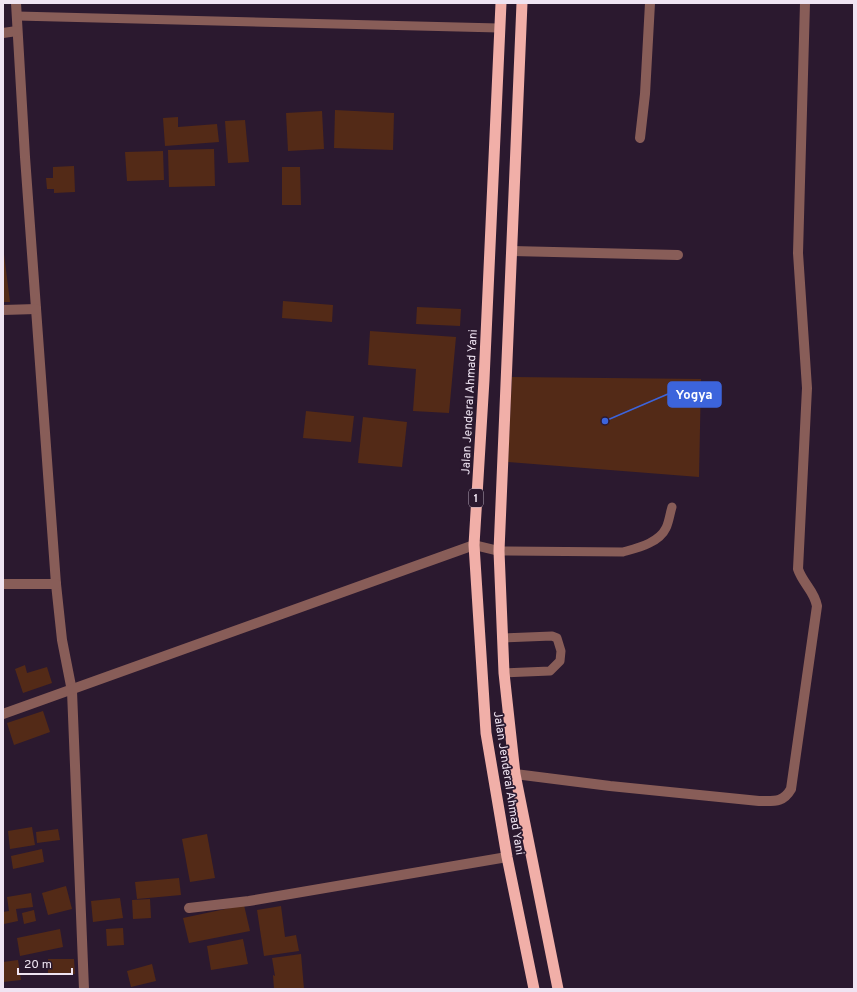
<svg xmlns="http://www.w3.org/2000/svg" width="857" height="992" font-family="Overpass,sans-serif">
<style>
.building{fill:#532a17}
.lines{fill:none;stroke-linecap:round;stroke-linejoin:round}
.service{stroke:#885d58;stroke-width:9}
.minor{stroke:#885d58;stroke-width:10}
.tertiary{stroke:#885d58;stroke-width:10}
.trunk{stroke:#f1afa8;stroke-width:11}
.labels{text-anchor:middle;stroke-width:3.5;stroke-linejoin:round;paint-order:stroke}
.shield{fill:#2b192f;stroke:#b4a7b8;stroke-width:1}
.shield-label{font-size:11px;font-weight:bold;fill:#efe4f2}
.street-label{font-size:12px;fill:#efe4f2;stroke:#2b192f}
.leader{fill:none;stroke:#3c64dc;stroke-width:1.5}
.callout-dot{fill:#3c64dc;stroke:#2b192f;stroke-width:1.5}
.callout{fill:#3c64dc;stroke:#3c64dc;stroke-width:1.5}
.callout-label{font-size:13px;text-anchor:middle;font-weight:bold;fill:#fff}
</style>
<rect width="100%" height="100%" fill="#2b192f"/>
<g class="building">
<path d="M335 110 394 113 393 150 334 148Z"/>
<path d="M322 111 324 149 288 151 286 113Z"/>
<path d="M178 117V127L217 124 219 142 165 146 163 118Z"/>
<path d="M245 120 249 162 228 163 225 121Z"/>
<path d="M214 149 215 186 169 187 168 150Z"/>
<path d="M163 151 164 180 127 181 125 152Z"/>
<path d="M74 166 75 192 54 193V189H47L46 178H53V167Z"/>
<path d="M282 167H300L301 205H282Z"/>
<path d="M3 246 10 302H3Z"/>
<path d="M283 301 333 305 332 322 282 318Z"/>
<path d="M417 307 461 309 460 326 416 324Z"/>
<path d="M370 331 456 337 449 413 413 411 416 369 368 365Z"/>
<path d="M512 377 701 379 699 477 508 462Z"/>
<path d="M306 411 354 416 351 442 303 438Z"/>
<path d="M363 417 407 422 402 467 358 463Z"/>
<path d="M25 665 27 673 47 667 52 683 23 693 15 669Z"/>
<path d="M43 711 50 732 14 745 7 723Z"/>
<path d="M32 827 35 845 10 849 8 831Z"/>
<path d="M58 829 60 840 37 843 36 832Z"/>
<path d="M207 834 215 878 190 882 182 839Z"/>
<path d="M42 849 44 862 13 869 11 856Z"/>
<path d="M179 878 181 895 137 899 135 882Z"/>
<path d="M66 886 72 909 48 915 42 893Z"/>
<path d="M31 893 33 907 16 909 18 921 4 924 3 912 9 911 7 897Z"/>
<path d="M120 898 123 918 93 922 91 901Z"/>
<path d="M150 899 151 918 133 919 132 900Z"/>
<path d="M244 905 250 931 189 943 183 918Z"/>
<path d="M281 906 285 937 296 935 299 951 264 956 257 910Z"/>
<path d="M34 910 36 921 24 924 22 913Z"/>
<path d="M123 928 124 945 107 946 106 929Z"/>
<path d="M60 929 63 947 20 956 17 938Z"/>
<path d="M243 939 248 964 211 970 207 946Z"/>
<path d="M301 954 304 989H274L273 975 275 976 272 958Z"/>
<path d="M48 959H74L75 974H48Z"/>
<path d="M18 960 21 980 3 982V962Z"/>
<path d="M152 964 156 981 131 987 127 971Z"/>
</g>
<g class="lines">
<g class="service">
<path d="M17 16 499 28"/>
<path d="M499 551 623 552C637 548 659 543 666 528 669 522 670 513 672 507"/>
<path d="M502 638 552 636 557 638 561 651 560 661 550 671 504 673"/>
</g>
<g class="minor">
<path d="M16 3 25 157 56 584 62 640 72 691 84 989"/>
<path d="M3 33 17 31"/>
<path d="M640 138 645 94 650 3"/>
<path d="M512 251 678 255"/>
<path d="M3 310 36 309"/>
<path d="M3 584H56"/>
<path d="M515 774 610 786 759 801C774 801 783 803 791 789L817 606C814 590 803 584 798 569L807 388 798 253 805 3"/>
<path d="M189 908 249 901 507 857"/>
</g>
<path class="tertiary" d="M3 714 474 545 499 551"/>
<g class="trunk">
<path d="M501 3 484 380 474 545 486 733 507 857 534 989"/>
<path d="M522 3 499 551 504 673 515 774 558 989"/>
</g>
</g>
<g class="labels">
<rect class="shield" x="469" y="489" width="14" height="18" rx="3"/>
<g class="shield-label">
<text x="476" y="502">1</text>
</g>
<g class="street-label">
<text transform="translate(469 402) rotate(-87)" y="4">Jalan Jenderal Ahmad Yani</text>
<text transform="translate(509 783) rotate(81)" y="4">Jalan Jenderal Ahmad Yani</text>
</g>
</g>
<path class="leader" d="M605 421L668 394"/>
<circle class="callout-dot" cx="605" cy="421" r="4"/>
<rect class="callout" x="668" y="382" width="53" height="25" rx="4"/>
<g class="callout-label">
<text x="694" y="399">Yogya</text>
</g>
<rect width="857" height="992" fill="none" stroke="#efe4f2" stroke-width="8"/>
<path d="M18 968v6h54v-6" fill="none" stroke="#efe4f2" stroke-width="2"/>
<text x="24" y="968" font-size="12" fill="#efe4f2" stroke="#2b192f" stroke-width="3" paint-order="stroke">20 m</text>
</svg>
